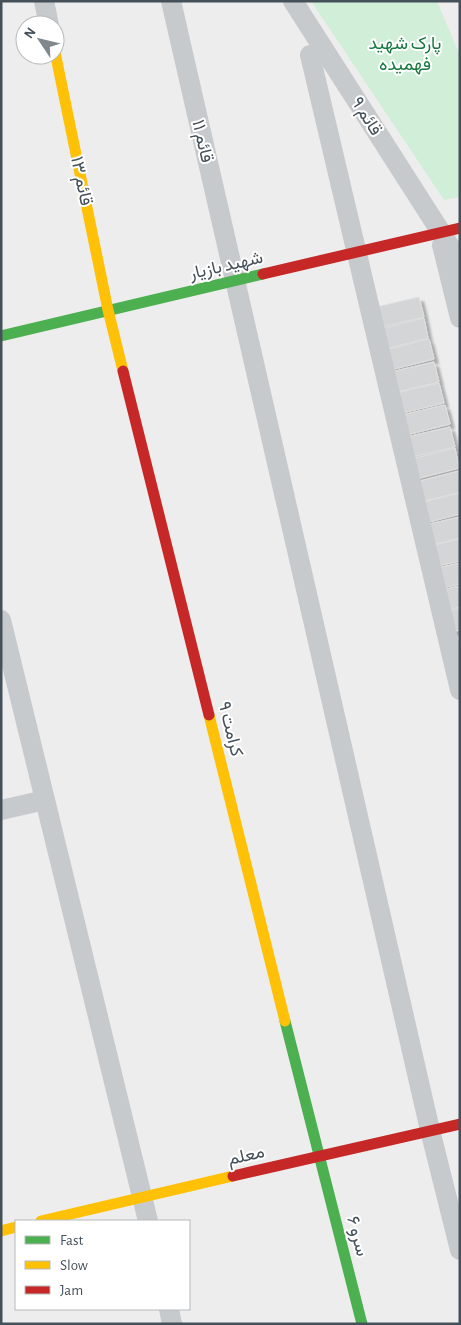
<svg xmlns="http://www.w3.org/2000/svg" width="461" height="1325" font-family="'Alegreya Sans',Vazirmatn,sans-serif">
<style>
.green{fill:#d1eed9}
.building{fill:#d4d5d6;stroke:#dfdfe0;filter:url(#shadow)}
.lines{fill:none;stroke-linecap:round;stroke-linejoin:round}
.street{stroke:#c7cacc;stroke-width:20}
.fast{stroke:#4caf50;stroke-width:11}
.slow{stroke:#ffc107;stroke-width:11}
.jam{stroke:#c62828;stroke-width:11}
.labels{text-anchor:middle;stroke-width:4;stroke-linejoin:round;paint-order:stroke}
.park-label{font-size:18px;fill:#167a40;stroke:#fff}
.street-label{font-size:18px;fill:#45515a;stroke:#fff}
</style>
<defs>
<filter id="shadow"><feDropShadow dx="4.5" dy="4.5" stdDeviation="1" flood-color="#0004"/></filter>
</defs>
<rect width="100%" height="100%" fill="#eeeded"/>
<path class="green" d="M311 1H437L460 56V197L444 200Z"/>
<g class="building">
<path d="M419 297 424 317 377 328 372 308Z"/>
<path d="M424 318 428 338 381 350 376 330Z"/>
<path d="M429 339 434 359 386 371 382 351Z"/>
<path d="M434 362 439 382 392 393 387 373Z"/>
<path d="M439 383 444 403 397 414 392 394Z"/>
<path d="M445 405 450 424 402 436 398 416Z"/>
<path d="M450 427 455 447 408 458 403 438Z"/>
<path d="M455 448 459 468 412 480 408 460Z"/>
<path d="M459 471 460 492 416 503 412 483Z"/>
<path d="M460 493V514L421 524 416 504Z"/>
<path d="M460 517V538L426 546 421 526Z"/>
<path d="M460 539V561L431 567 426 547Z"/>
<path d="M460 563V584L437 589 433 569Z"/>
<path d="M460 586V607L442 611 437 591Z"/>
<path d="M460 608V630L447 633 442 613Z"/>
</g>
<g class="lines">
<g class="street">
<path d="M44 1 49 25"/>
<path d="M171 1 430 1130 460 1250"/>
<path d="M293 1 460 262"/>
<path d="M310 55 460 690"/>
<path d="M442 245 460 318"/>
<path d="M1 620 148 1221"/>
<path d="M1 810 45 800"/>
<path d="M169 1309 172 1324"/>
</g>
<g class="fast">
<path d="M1 336 263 274"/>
<path d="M285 1021 362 1324"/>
</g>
<g class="slow">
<path d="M55 52 108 310 123 371"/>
<path d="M209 715 285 1021"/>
<path d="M41 1221 233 1176"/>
<path d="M1 1231 16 1227"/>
</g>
<g class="jam">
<path d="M263 274 460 228"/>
<path d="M123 371 209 715"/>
<path d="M233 1176 460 1124"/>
</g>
</g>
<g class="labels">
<g class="park-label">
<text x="405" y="49">پارک شهید<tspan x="405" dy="21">فهمیده</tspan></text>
</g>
<g class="street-label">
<text transform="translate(367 116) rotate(58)" y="6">قائم ۹</text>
<text transform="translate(203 141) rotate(77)" y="6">قائم ۱۱</text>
<text transform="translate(82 181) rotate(78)" y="6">قائم ۱۳</text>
<text transform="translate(226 265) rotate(-13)" y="6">شهید بازیار</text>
<text transform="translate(231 729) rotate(76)" y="6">کرامت ۹</text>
<text transform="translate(246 1155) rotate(-13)" y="6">معلم</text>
<text transform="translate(358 1236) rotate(75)" y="6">سرو ۶</text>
</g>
</g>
<rect width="461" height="1325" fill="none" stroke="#45515a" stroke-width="5"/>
<rect x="15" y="1220" width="175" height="90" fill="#ffffff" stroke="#b5b9bd"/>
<rect x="25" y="1236" width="25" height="8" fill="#4caf50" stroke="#b5b9bd"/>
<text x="60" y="1245" font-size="15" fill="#45515a">Fast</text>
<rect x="25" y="1261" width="25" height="8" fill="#ffc107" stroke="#b5b9bd"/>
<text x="60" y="1270" font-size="15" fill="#45515a">Slow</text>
<rect x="25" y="1286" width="25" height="8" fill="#c62828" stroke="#b5b9bd"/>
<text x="60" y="1295" font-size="15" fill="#45515a">Jam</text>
<g transform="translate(40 40) rotate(305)"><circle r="24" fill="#ffffff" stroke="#b5b9bd"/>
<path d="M0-4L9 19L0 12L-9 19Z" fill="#80888d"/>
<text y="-8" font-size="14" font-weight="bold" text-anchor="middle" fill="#45515a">N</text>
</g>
</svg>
